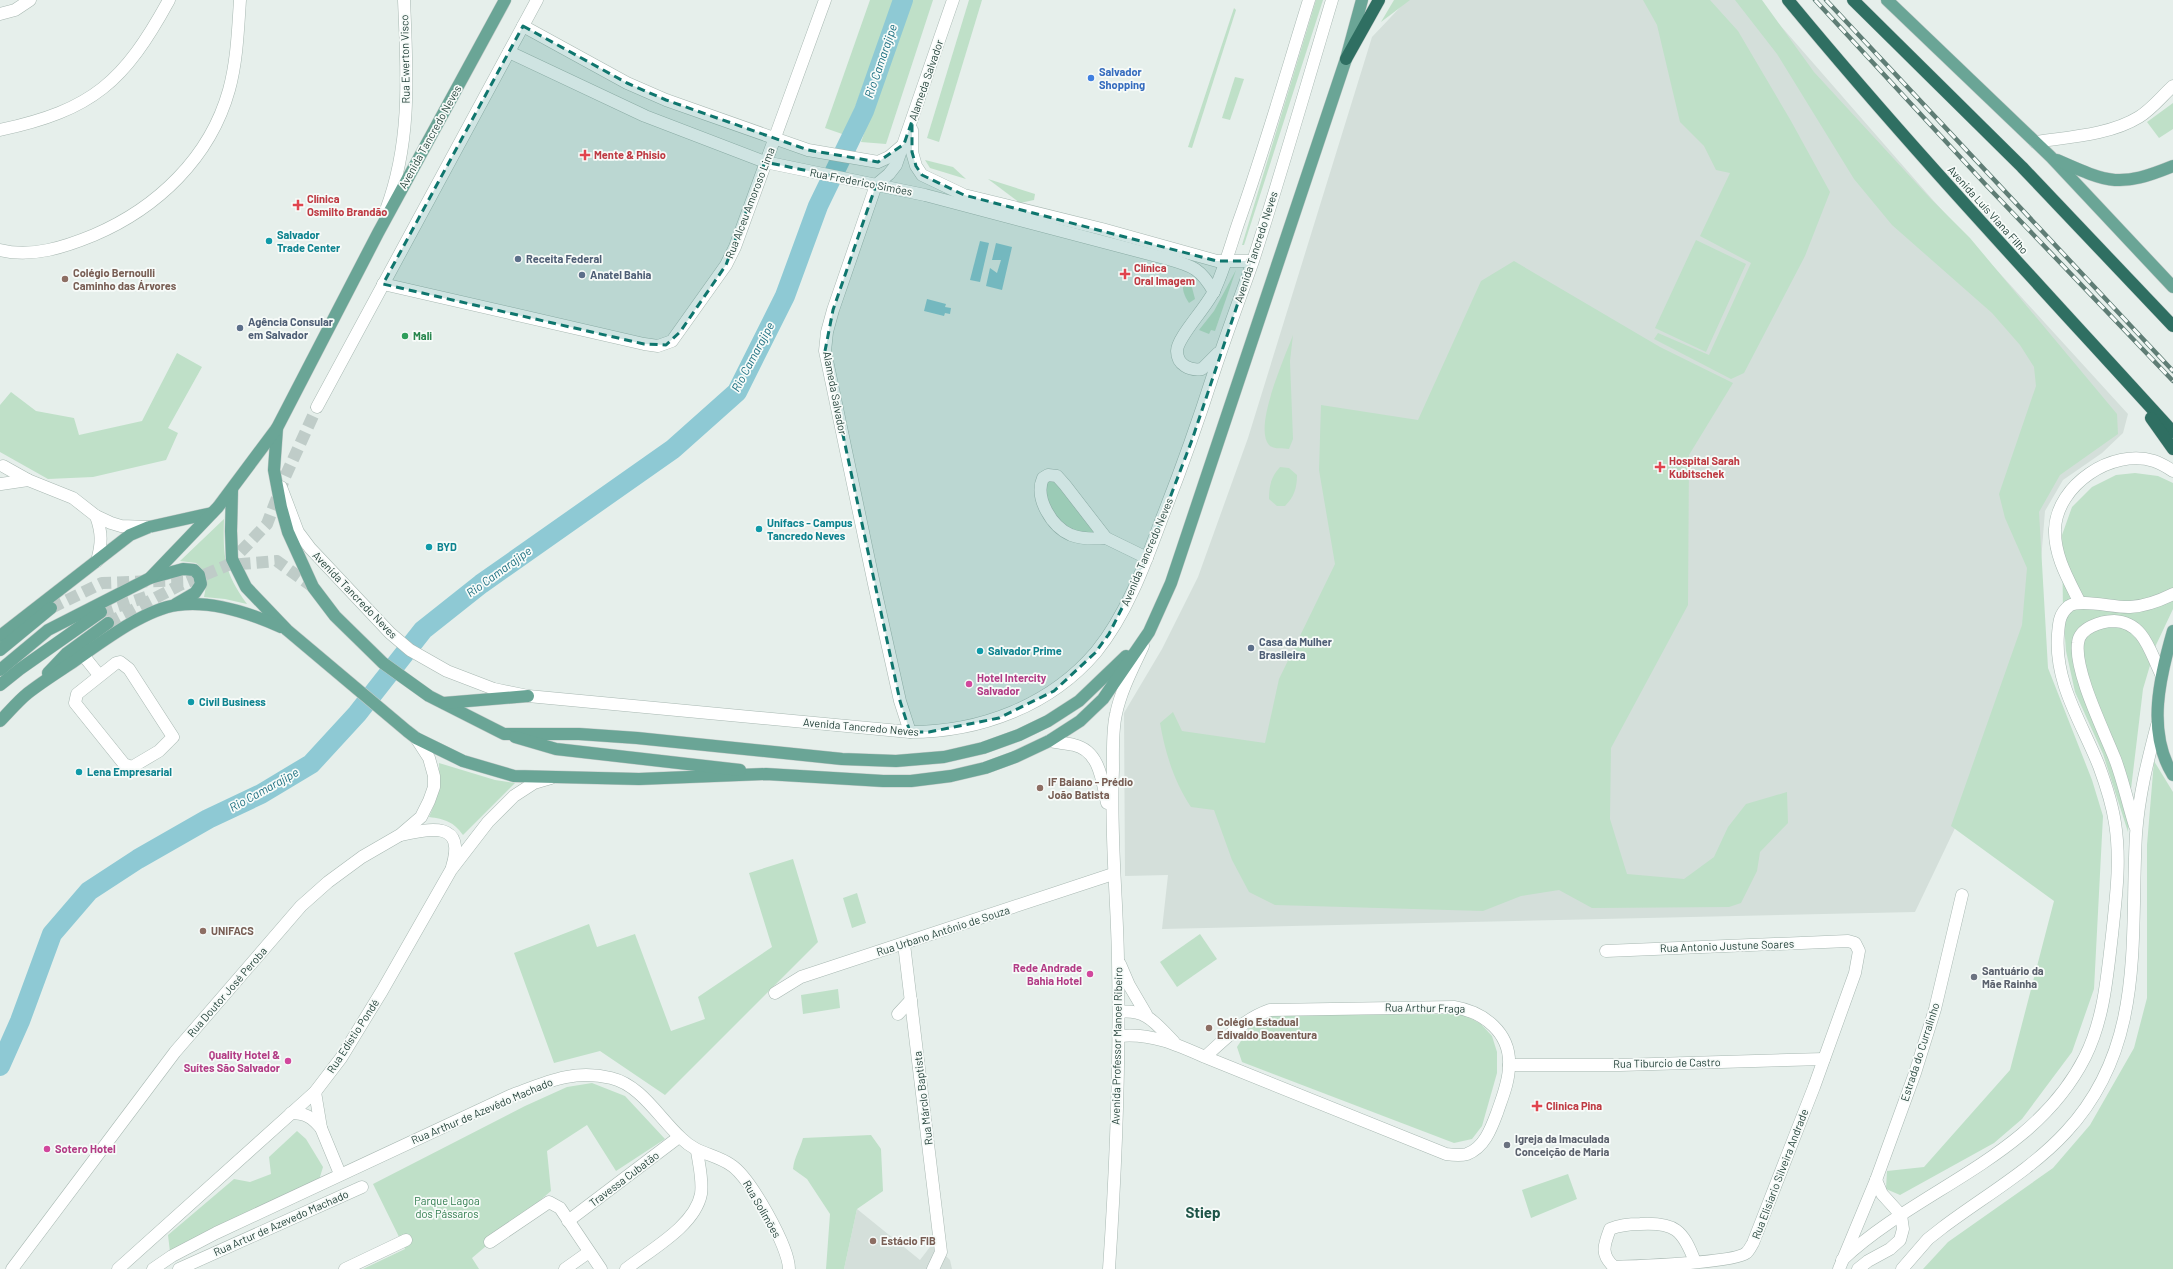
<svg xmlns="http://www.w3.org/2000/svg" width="2173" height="1269" font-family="Barlow,sans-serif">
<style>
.built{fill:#d4dfda}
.green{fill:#bfe0c8}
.water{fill:#8ec9d4}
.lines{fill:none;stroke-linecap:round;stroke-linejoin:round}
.river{stroke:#8ec9d4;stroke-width:20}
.minor-tunnel{stroke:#bfccc8;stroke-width:12;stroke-dasharray:12 6;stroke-linecap:butt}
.major-tunnel{stroke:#bfccc8;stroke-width:12;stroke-dasharray:12 6;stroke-linecap:butt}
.minor-casing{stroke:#a8b8b2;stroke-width:13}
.major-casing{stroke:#c2cac8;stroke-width:13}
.highway-casing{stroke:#c2cac8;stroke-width:13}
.minor{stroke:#fff;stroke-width:12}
.major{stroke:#6aa596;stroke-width:12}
.highway{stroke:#2f6f62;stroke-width:12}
.rail-casing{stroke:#5f7d75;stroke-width:4.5}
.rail{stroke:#f7fbf9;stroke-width:3;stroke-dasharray:9;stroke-linecap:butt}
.marked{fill:#0f766e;fill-opacity:0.2;stroke:#0f766e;stroke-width:3;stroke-dasharray:8 5;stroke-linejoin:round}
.shop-dot{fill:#3f7fe0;stroke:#f7fbf9;stroke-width:1.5}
.health-dot{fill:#e0444e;stroke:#f7fbf9;stroke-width:1.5}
.culture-dot{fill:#0f9aa8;stroke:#f7fbf9;stroke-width:1.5}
.service-dot{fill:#5c6f8a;stroke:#f7fbf9;stroke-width:1.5}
.education-dot{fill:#8d6e63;stroke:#f7fbf9;stroke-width:1.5}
.leisure-dot{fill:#2e9e5b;stroke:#f7fbf9;stroke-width:1.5}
.hotel-dot{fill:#d1479c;stroke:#f7fbf9;stroke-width:1.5}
.worship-dot{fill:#6b7280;stroke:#f7fbf9;stroke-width:1.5}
.labels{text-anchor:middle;stroke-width:3.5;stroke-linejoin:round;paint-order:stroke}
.street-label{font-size:11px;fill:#24423a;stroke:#f7fbf9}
.shop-label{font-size:11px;font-weight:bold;fill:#366cbe;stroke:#f7fbf9;text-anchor:start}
.health-label{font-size:11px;font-weight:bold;fill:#be3a42;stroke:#f7fbf9;text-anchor:start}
.culture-label{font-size:11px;font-weight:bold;fill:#0d838f;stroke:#f7fbf9;text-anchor:start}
.service-label{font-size:11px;font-weight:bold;fill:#4e5e75;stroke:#f7fbf9;text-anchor:start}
.education-label{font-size:11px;font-weight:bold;fill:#785e54;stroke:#f7fbf9;text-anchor:start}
.leisure-label{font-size:11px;font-weight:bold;fill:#27864d;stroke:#f7fbf9;text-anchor:start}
.hotel-label{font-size:11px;font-weight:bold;fill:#b23c85;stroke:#f7fbf9;text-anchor:start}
.worship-label{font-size:11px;font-weight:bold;fill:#5b616d;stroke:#f7fbf9;text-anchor:start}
.park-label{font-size:11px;fill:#2d7a4b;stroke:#f7fbf9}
.water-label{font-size:12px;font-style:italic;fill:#1c6f80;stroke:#f7fbf9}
.district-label{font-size:15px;font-weight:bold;fill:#1f5548;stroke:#f7fbf9}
</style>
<rect width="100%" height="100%" fill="#e6efeb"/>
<g class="built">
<path d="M1407 0H1758L1932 199 2128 414 2123 433 2102 453 2063 480 2045 511 2041 561 2040 650 1915 912 1162 929 1168 875 1125 876 1124 713 1162 649 1198 577 1248 438 1372 37Z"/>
<path d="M857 1209 920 1260 933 1243 950 1260 952 1269H844Z"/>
</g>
<g class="green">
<path d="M870 0H894L845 135 825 128Z"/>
<path d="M911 0H933L886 144 861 142Z"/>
<path d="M969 0H982L939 142 927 138Z"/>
<path d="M1316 0H1323L1244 245H1242Z"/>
<path d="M1394 0H1410L1381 22Z"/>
<path d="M1643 0H1710L1738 31 1791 121 1830 192 1805 256 1744 373 1731 379 1654 339 1658 333 1709 355 1751 263 1700 236 1730 173 1716 170 1704 146 1680 122 1657 25Z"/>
<path d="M1735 0H1762L1814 72 1929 197 1970 238 2117 414 2118 434 2060 475 2039 512 2048 668 2092 780 2103 816 2094 989 2072 1052 2022 1119 1994 1143 1900 1195 1886 1189 1887 1171 1924 1167 2010 1070 2054 901 1951 826 2022 625 2027 568 2005 518 1999 494 2036 386 2034 367 2020 345 1992 313 1892 225 1854 179 1777 54Z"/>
<path d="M1234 8 1236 10 1192 148 1188 147Z"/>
<path d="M1235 77 1244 79 1230 120 1222 118Z"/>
<path d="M2173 103V129L2159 138 2147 122Z"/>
<path d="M925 160 953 167 966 179 930 168Z"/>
<path d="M988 179 1035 194 1034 200 1020 203Z"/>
<path d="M1696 240 1746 264 1706 352 1655 328Z"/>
<path d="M1514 261 1660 347 1733 383 1689 455 1688 605 1611 748 1610 819 1627 874 1684 879 1714 857 1728 827 1746 804 1787 792 1788 823 1760 852 1757 871 1741 903 1729 907 1592 908 1559 890 1521 896 1483 911 1275 905 1249 892 1232 860 1214 810 1191 807C1174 782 1165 752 1160 723L1173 712 1182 731 1265 743 1279 679 1335 564 1319 470 1321 405 1418 420 1481 281Z"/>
<path d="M1236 270 1215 331 1211 330 1209 334 1199 330 1214 311Z"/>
<path d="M1186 279 1190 280 1195 299 1189 303C1184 296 1182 289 1183 281Z"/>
<path d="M1293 335 1290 361 1293 439 1289 449C1283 448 1274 450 1269 445 1253 427 1285 357 1293 335Z"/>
<path d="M177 353 202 367 168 428 178 433 166 460 93 477 48 479 0 452V405L11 392 36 411 74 418 79 435 142 421Z"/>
<path d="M1280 467 1289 468 1297 475C1297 488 1294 497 1285 506H1277L1269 499C1269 486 1271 477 1280 467Z"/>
<path d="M2135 473 2158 476 2173 483V609L2156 645 2143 689 2131 789 2128 832 2103 754 2075 692 2066 651 2063 612 2062 535 2072 507 2092 487 2116 475Z"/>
<path d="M1050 480 1057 484 1100 536C1066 531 1043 519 1045 481Z"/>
<path d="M224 519C223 558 224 572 247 604L225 599 204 597 208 575 196 563 180 561Z"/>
<path d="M2154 761 2173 792V1269H1923L1948 1242 2053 1168 2090 1125 2134 1048 2147 998V845Z"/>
<path d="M439 763 495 780 515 783 463 835C454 822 445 819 429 817 438 798 440 783 439 763Z"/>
<path d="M793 859 818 942 665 1095 600 1051 554 1063 514 953 589 924 597 947 635 934 671 1031 705 1019 698 997 772 947 749 873Z"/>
<path d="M857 893 866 923 852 928 843 898Z"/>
<path d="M1200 934 1217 959 1177 987 1160 962Z"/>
<path d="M838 989 840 1008 803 1014 801 995Z"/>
<path d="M1463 1014 1481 1024 1492 1036 1497 1052V1073L1482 1126 1472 1139 1454 1143 1242 1062 1237 1047 1252 1024 1274 1015Z"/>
<path d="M592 1083 625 1096 665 1139 616 1171 587 1125 547 1151 551 1191 472 1258 479 1269H363L405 1249 373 1184 525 1106 567 1087Z"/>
<path d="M297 1131 306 1139 323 1167 319 1180 170 1252 168 1235 234 1179 250 1182 271 1174 269 1157Z"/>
<path d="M871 1135 881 1149 883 1191 857 1209 844 1269H826L830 1214 807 1179 793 1169C794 1158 800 1149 803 1138Z"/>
<path d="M1568 1174 1577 1199 1531 1218 1522 1190Z"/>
</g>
<g class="water">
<path d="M980 241 989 243 980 282 970 280Z"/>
<path d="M996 243 1012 247 1002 290 986 286 990 268 997 273 1001 260H992Z"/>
<path d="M927 299 946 304 945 307 951 308 950 314 945 313 944 316 924 311Z"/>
</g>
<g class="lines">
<path class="river" d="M0 1066 20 1021 52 934 89 891 138 859 208 819 261 794 311 764 357 714 423 630 481 584 673 449 737 392 785 296 818 206 864 111 903 0"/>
<path class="minor-tunnel" d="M228 565 267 524 285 477 317 407"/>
<g class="major-tunnel">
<path d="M51 608 102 583 185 580"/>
<path d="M101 612 146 597"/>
<path d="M108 623 180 585 228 565 277 561 313 587"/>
</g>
<defs>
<g id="minor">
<path d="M0 14 15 10 30 0"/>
<path d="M523 26 627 83 666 100 808 150 878 162 889 157 903 145"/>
<path d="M509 52 645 116 765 162 925 195 1168 259C1193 266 1201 269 1214 292"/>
<path d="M0 130C93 110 124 82 169 0"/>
<path d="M912 130V152L916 166 922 175 964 195 1102 229 1217 261H1252"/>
<path d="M2035 142C2068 137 2110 135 2139 117 2152 109 2162 96 2173 86"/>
<path d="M386 210C412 141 407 72 404 0"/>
<path d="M0 250C32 258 65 247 94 235 157 208 210 158 229 90 237 61 238 30 240 0"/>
<path d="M383 284 644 344 658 346 672 341 726 265 735 247 825 0"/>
<path d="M1218 353 1202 369C1190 371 1177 365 1177 351 1177 337 1208 306 1215 289 1225 267 1231 244 1239 221 1265 148 1286 74 1309 0"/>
<path d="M317 407 537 0"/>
<path d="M3 466 28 480 73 498 96 516 111 523 121 526 149 527"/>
<path d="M1048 475 1057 476 1065 485 1106 538C1095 539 1082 539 1071 535 1052 527 1034 498 1043 478Z"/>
<path d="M1 484 28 480"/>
<path d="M281 487 298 532 310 548 390 633 410 650 447 671 494 689 528 696 910 732C980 732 1050 706 1096 652 1127 614 1145 564 1162 518 1181 470 1198 422 1214 372 1226 335 1240 298 1253 261 1281 174 1306 87 1332 0"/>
<path d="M96 516C102 533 102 543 97 561"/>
<path d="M1106 538 1147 558"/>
<path d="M2079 601C2068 579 2054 555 2055 529 2057 485 2112 448 2154 461 2160 463 2167 467 2173 471"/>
<path d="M83 655 99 675"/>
<path d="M120 662 129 669 173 737 159 751 132 767 124 764 75 703 77 694 116 663Z"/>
<path d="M910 732 900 701 874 584 825 351 827 332 833 310 876 185 889 174 896 165 953 0"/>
<path d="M1049 741C1057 743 1066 743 1074 745 1100 751 1102 781 1107 803"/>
<path d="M2135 826C2128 804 2123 780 2115 759 2104 731 2074 671 2078 643 2079 628 2101 621 2114 621 2144 622 2150 652 2161 674"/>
<path d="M401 835C431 828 466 821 452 867"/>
<path d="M904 944 941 1252 933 1269"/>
<path d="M1606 951 1848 941 1855 943 1859 951 1855 973 1814 1087 1753 1243C1751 1246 1749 1251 1746 1253 1734 1263 1635 1266 1614 1267 1600 1254 1604 1245 1610 1229 1620 1225 1629 1224 1640 1224 1675 1222 1683 1230 1695 1262"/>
<path d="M1120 964 1129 985 1146 1014"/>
<path d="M775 993 801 977 1113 874"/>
<path d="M1119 1012C1147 1009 1155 1023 1174 1042"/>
<path d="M898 1014 911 1000"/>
<path d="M1119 1036C1151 1033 1176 1044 1205 1057L1446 1154C1453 1155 1460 1156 1467 1154 1484 1148 1491 1129 1497 1113 1502 1098 1509 1082 1509 1066 1511 1033 1484 1012 1454 1007L1270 1010C1244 1019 1226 1038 1205 1057"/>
<path d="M1509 1065H1620L1824 1059"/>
<path d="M315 1092 321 1128"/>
<path d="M291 1113C305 1113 312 1117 321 1128L340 1174"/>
<path d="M568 1221 679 1137"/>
<path d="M490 1242 549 1202 560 1208 601 1269"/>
<path d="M1842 1260C1920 1187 2034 1158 2085 1057 2104 1019 2107 977 2112 935 2116 897 2121 861 2115 823 2112 803 2106 785 2099 766 2082 723 2054 683 2058 634 2059 623 2059 614 2069 606 2080 598 2114 608 2130 607 2146 606 2159 601 2173 594"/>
<path d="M12 1269 175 1052 301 906 328 882 362 857 400 835 421 817 429 801 434 787V776L429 758 416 738"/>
<path d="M118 1269 315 1092 341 1058 382 991 451 870 488 822 514 796 534 783 551 778"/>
<path d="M153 1269 172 1256 216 1233 512 1095C547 1082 573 1069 611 1078 641 1085 659 1118 681 1138 698 1155 713 1153 731 1165 750 1177 789 1247 789 1269"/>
<path d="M179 1269 362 1187"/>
<path d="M345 1269 406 1240"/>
<path d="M565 1269 589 1252"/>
<path d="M626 1269C650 1250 695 1226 701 1194 703 1180 699 1165 697 1151"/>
<path d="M1109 1269C1116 1166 1120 1063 1118 960 1117 896 1110 835 1113 770 1113 752 1112 731 1116 714 1121 690 1133 668 1143 646"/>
<path d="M1839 1269 1876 1180 1915 1073 1935 1009 1962 895"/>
<path d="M1858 1269 1868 1261 1890 1249 1900 1240 1903 1229 1901 1215 1882 1194 1876 1180"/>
<path d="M1902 1269 1928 1239 1942 1228C1983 1197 2031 1170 2066 1132 2146 1046 2130 941 2136 834 2139 795 2147 763 2157 725"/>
</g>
<g id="major">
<path d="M505 0 378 233 277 428 274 470 281 507 288 532 313 587 335 616 383 663 429 696 504 734H579L637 738 842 759 896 761 944 757 983 748 1019 735 1048 721 1079 701 1126 656"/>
<path d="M1887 0 2051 157 2173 287"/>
<path d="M2057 160C2109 183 2119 188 2173 166"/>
<path d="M232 490 231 531 232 559 246 587 287 630 407 731 416 738 463 761 514 776 639 779 766 774 883 781H911L951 776 985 768 1015 757 1049 741 1080 721 1103 699 1149 632 1171 583 1346 59 1362 0"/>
<path d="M150 578 183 569 194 570 199 575 201 584 195 593 176 604"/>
<path d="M2173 631C2160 676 2146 732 2173 775"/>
<path d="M0 636 130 535 149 527 212 513"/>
<path d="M0 650 51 608"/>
<path d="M0 670 48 630 150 578 218 507 277 428"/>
<path d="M48 673 67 653 108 623"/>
<path d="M0 685 20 669 101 612"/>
<path d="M444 703 528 696"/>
<path d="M0 721C9 712 18 701 28 693 42 682 58 672 73 662 102 642 143 610 177 605 211 600 250 613 281 627"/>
<path d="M515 737 556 749 740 770"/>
</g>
<g id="highway">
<path d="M1788 0C1911 149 2043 289 2173 432"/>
<path d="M1853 0 2022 167 2173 326"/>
<path d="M1346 59 1379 0"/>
<path d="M2151 418 2173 449"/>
</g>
</defs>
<use href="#minor" class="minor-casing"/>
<use href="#major" class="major-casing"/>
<use href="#highway" class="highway-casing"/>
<use href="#minor" class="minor"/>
<use href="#major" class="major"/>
<use href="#highway" class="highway"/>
<defs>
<g id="rail">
<path d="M1815 0 1986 185 2173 381"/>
<path d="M1826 0 2173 371"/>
</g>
</defs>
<use href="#rail" class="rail-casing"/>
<use href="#rail" class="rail"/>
</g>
<path class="marked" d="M523 26 627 83 666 100 808 150 878 162 904 144 912 121V152L916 166 922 175 964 195 1217 261H1252L1192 440 1147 558 1109 634 1095 653 1054 691 999 718 929 732H910L900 701 825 351 833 310 876 185 765 162 726 265 680 332 666 345 644 344 383 284Z"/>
<circle class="shop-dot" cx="1091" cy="78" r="4"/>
<g class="health-dot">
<path d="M583 149h4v4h4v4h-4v4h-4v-4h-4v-4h4z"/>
<path d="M296 199h4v4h4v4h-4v4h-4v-4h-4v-4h4z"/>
<path d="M1123 268h4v4h4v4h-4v4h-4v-4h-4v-4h4z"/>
<path d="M1658 461h4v4h4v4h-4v4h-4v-4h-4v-4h4z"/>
<path d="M1535 1100h4v4h4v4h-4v4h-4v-4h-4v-4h4z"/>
</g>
<g class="culture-dot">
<circle cx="269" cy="241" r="4"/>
<circle cx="759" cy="529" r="4"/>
<circle cx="429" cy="547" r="4"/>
<circle cx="980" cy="651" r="4"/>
<circle cx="191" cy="702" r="4"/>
<circle cx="79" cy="772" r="4"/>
</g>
<g class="service-dot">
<circle cx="518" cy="259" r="4"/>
<circle cx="582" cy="275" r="4"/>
<circle cx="240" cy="328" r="4"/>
<circle cx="1251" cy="648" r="4"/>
</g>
<g class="education-dot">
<circle cx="65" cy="279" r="4"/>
<circle cx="1040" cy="788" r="4"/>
<circle cx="203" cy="931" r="4"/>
<circle cx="1209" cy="1028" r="4"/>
<circle cx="873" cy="1241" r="4"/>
</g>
<circle class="leisure-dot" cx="405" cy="336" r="4"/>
<g class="hotel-dot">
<circle cx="969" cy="684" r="4"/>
<circle cx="1090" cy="974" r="4"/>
<circle cx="288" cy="1061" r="4"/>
<circle cx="47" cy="1149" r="4"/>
</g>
<g class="worship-dot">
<circle cx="1974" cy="977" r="4"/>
<circle cx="1507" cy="1145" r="4"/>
</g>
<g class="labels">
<g class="street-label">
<text transform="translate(405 59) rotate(-91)" y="4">Rua Ewerton Visco</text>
<text transform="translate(926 80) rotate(-71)" y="4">Alameda Salvador</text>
<text transform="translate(430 137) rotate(-61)" y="4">Avenida Tancredo Neves</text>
<text transform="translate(861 182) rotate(11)" y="4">Rua Frederico Simões</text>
<text transform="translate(750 203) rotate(-69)" y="4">Rua Alceu Amoroso Lima</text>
<text transform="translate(1988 210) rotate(48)" y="4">Avenida Luís Viana Filho</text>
<text transform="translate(1256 247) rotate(-72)" y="4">Avenida Tancredo Neves</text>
<text transform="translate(835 393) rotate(79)" y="4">Alameda Salvador</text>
<text transform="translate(1147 552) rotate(-67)" y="4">Avenida Tancredo Neves</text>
<text transform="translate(355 595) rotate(46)" y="4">Avenida Tancredo Neves</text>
<text transform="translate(861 727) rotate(5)" y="4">Avenida Tancredo Neves</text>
<text transform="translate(943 931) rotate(-18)" y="4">Rua Urbano Antônio de Souza</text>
<text transform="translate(1727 946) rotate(-2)" y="4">Rua Antonio Justune Soares</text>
<text transform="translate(227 992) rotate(-49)" y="4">Rua Doutor José Peroba</text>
<text transform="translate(1425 1008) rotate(1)" y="4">Rua Arthur Fraga</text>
<text transform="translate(353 1036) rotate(-57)" y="4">Rua Edístio Pondé</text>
<text transform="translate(1117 1046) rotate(-89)" y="4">Avenida Professor Manoel Ribeiro</text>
<text transform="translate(1920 1052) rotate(-72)" y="4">Estrada do Curralinho</text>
<text transform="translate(1667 1063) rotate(-1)" y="4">Rua Tiburcio de Castro</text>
<text transform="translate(923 1098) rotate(-97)" y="4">Rua Márclo Baptista</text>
<text transform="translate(482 1111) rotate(-23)" y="4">Rua Arthur de Azevêdo Machado</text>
<text transform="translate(1780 1174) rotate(-69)" y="4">Rua Elisiario Silveira Andrade</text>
<text transform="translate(624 1179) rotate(-37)" y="4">Travessa Cubatão</text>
<text transform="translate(762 1209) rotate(60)" y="4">Rua Solimões</text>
<text transform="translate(281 1223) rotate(-24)" y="4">Rua Artur de Azevedo Machado</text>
</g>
<g class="shop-label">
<text x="1099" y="76">Salvador<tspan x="1099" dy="13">Shopping</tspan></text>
</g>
<g class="health-label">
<text x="594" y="159">Mente &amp; Phisio</text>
<text x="307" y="203">Clínica<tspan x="307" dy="13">Osmilto Brandão</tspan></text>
<text x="1134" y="272">Clínica<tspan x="1134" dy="13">Oral Imagem</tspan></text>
<text x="1669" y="465">Hospital Sarah<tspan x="1669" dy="13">Kubitschek</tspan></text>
<text x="1546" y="1110">Clinica Pina</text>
</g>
<g class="culture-label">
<text x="277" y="239">Salvador<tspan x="277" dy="13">Trade Center</tspan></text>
<text x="767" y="527">Unifacs - Campus<tspan x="767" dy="13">Tancredo Neves</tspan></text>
<text x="437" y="551">BYD</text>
<text x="988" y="655">Salvador Prime</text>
<text x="199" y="706">Civil Business</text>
<text x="87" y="776">Lena Empresarial</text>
</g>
<g class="service-label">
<text x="526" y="263">Receita Federal</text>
<text x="590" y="279">Anatel Bahia</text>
<text x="248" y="326">Agência Consular<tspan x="248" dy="13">em Salvador</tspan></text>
<text x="1259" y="646">Casa da Mulher<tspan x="1259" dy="13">Brasileira</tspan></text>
</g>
<g class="education-label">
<text x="73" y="277">Colégio Bernoulli<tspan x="73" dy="13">Caminho das Árvores</tspan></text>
<text x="1048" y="786">IF Baiano - Prédio<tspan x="1048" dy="13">João Batista</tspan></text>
<text x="211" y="935">UNIFACS</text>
<text x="1217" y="1026">Colégio Estadual<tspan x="1217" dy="13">Edivaldo Boaventura</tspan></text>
<text x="881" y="1245">Estácio FIB</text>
</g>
<g class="leisure-label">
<text x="413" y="340">Mali</text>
</g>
<g class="hotel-label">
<text x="977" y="682">Hotel Intercity<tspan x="977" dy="13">Salvador</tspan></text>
<text x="1082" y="972" text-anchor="end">Rede Andrade<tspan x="1082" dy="13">Bahia Hotel</tspan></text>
<text x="280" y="1059" text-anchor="end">Quality Hotel &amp;<tspan x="280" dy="13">Suítes São Salvador</tspan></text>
<text x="55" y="1153">Sotero Hotel</text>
</g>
<g class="worship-label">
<text x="1982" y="975">Santuário da<tspan x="1982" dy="13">Mãe Rainha</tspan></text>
<text x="1515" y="1143">Igreja da Imaculada<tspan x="1515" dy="13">Conceição de Maria</tspan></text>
</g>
<g class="park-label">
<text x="447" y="1205">Parque Lagoa<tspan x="447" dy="13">dos Pássaros</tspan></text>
</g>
<g class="water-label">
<text transform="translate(881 61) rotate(-71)" y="4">Rio Camarajipe</text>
<text transform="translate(753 357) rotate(-62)" y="4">Rio Camarajipe</text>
<text transform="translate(499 572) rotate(-36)" y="4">Rio Camarajipe</text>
<text transform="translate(264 790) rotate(-29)" y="4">Rio Camarajipe</text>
</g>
<g class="district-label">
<text x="1203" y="1218">Stiep</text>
</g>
</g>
</svg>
